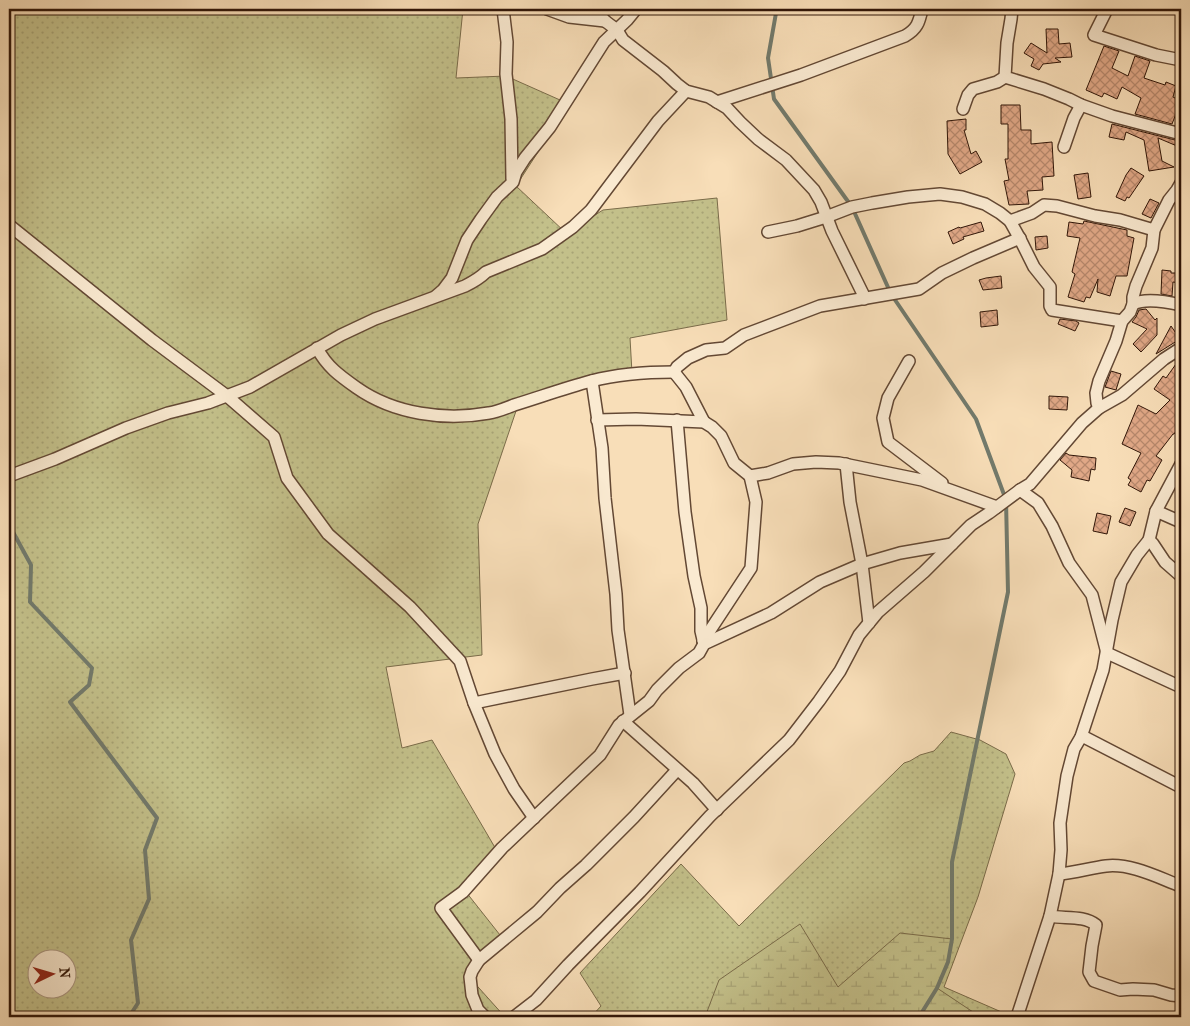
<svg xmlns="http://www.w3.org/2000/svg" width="1190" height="1026" font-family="'IM FELL French Canon',serif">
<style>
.green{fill:url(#green-dots);stroke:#7a6b49;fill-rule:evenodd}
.wetland{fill:url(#wetland-marsh);stroke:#7a6b49}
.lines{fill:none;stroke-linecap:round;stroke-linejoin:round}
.stream{stroke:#727a6c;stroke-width:4}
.building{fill:url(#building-cross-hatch);stroke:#311608}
.street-casing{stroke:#634834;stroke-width:14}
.street{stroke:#faead1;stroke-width:11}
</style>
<defs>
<pattern id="green-dots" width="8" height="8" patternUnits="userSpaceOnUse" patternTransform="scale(1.25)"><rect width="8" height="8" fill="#c3c08a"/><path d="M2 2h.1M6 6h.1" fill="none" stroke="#a8a476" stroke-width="1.8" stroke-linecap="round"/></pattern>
<pattern id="wetland-marsh" width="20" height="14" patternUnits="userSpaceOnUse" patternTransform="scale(1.25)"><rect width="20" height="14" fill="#c3c08a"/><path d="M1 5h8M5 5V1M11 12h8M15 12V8" fill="none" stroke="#a8a476"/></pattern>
<pattern id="building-cross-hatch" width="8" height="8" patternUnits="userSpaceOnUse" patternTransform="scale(1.25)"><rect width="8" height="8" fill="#e0a887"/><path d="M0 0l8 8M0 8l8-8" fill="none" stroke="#b6886c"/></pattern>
</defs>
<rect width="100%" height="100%" fill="#f8deb8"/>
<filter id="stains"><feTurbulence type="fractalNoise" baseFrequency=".004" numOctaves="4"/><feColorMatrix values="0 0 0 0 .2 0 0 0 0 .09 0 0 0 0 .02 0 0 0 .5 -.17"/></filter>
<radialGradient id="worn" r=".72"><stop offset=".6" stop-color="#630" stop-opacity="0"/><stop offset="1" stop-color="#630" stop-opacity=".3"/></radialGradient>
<g class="green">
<path d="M9 9H463L456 78 506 76 569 104 516 186 566 233 603 210 717 198 727 320 630 338 632 373 517 408 478 524 482 655 386 667 402 748 432 740 497 851 466 892 500 935 470 978 505 1017H9ZM38 958H68V988H38Z"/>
<path d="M951 732 980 740 1006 754 1015 774 978 897 944 987 1013 1017H591L601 1006 580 973 681 864 739 926 904 763 910 761 920 755 934 751Z"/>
</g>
<path class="wetland" d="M800 924 838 987 900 933 952 939 948 962 937 988 973 1012 975 1017H705L719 980Z"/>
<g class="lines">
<g class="stream">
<path d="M778 9 776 13 768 58 774 99 852 207 891 294 976 419 1006 500 1008 592 952 862V939L948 962 937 988 919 1017"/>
<path d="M9 530 13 532 31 565 30 602 92 668 89 685 70 702 157 818 145 850 149 899 131 940 138 1003 129 1017"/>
</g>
</g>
<g class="building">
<path d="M1046 29H1058L1059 44 1070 43 1072 57 1055 58 1061 62 1043 64 1039 70 1031 66 1034 59 1024 53 1031 43 1047 53Z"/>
<path d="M1104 46 1119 51 1112 68 1128 76 1135 56 1150 61 1144 78 1165 85 1166 82 1176 86 1173 97 1181 101 1172 124 1135 114 1141 98 1122 87 1117 99 1104 93 1102 97 1086 90Z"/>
<path d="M1001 105H1020L1021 130H1031V144L1052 142 1054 176 1042 177 1043 190 1027 191 1029 204 1009 205 1004 181 1009 180 1005 159H1008V124H1001Z"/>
<path d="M966 119V130H964L971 154 976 151 982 162 960 174 948 154 947 121Z"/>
<path d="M1112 124 1179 141 1177 146 1158 138 1162 161 1174 167 1149 171 1144 140 1126 132 1124 140 1109 137Z"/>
<path d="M1131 168 1144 176 1129 198 1127 197 1125 201 1116 197 1126 175Z"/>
<path d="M1088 173 1091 197 1078 199 1074 175Z"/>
<path d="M1150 199 1159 203 1151 218 1142 214Z"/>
<path d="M1084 221 1127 230V236L1134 238 1127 276H1116L1110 296 1097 292 1098 279 1090 298 1086 297 1084 302 1068 297 1075 274 1072 272 1080 238 1067 236 1069 222 1083 224Z"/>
<path d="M981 222 984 231 963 237 964 239 953 244 948 232 959 227 960 228Z"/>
<path d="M1047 236 1048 248 1036 250 1035 237Z"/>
<path d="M1162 270 1171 271V273H1181V283L1173 282 1172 296 1161 294Z"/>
<path d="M1001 276 1002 288 983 290 979 280 986 278Z"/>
<path d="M1146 309 1155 320 1157 318V335L1141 352 1133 344 1147 329 1132 322 1136 317 1139 310Z"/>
<path d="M997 310 998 325 981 327 980 312Z"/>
<path d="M1060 319 1076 321 1079 323 1075 331 1058 324Z"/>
<path d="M1171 326 1180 339 1156 354Z"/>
<path d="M1181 357V424L1174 434H1173L1156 456 1162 460 1150 481 1147 480 1141 492 1128 485 1131 480 1128 478 1141 453 1122 444 1138 405 1156 414 1170 400 1154 389 1163 376 1166 378Z"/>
<path d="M1111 371 1121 374 1116 390 1105 387Z"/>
<path d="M1049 396 1068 397 1067 410 1049 409Z"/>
<path d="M1066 453 1069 455 1096 458 1095 470 1091 469 1089 481 1071 477 1072 470 1060 460Z"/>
<path d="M1125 508 1136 512 1130 526 1119 522Z"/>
<path d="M1097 513 1111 516 1107 534 1093 531Z"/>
</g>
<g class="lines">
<defs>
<g id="street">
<path d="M503 9 507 42 506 74 511 119 512 179"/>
<path d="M547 9 569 17 605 21"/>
<path d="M595 9 605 21 617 30 623 40 663 71 677 84 686 91 709 97 727 108 740 122 758 139 786 160 814 190 821 202 832 231 863 294 864 299"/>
<path d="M1012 9 1011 19 1007 43 1005 77 1044 89 1069 99 1081 105 1112 116 1181 134"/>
<path d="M1107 9 1094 35 1156 55 1181 60"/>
<path d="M717 102 801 75 905 36C917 29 919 23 922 9"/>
<path d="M963 109 968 95 973 89 997 82 1005 77"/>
<path d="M1064 147 1074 118 1081 105"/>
<path d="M1010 221 1032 213 1044 205 1057 206 1095 216 1120 220 1154 230"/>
<path d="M9 225 152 340 227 396 274 437 287 478 328 534 410 607 460 661 474 703 495 754 514 789 534 818"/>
<path d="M768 232 797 226 826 217 852 207 872 203 908 197 940 194 962 197 985 204 1000 213 1010 221 1020 239 1034 267 1050 287V306L1052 310 1122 321"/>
<path d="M436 296 443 290 452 278 467 240 481 219 497 197 513 182 516 172 525 158 550 127 604 42 627 20 636 9"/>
<path d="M1133 304C1145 298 1168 302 1181 305"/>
<path d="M317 348C327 367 340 376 357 388 394 414 445 421 489 413 497 412 506 408 514 405 540 397 565 388 591 381 618 374 647 372 674 372"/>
<path d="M909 361 888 398 883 418 888 442 942 483"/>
<path d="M674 372 677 367 688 358 706 350 725 348 744 335 820 306 919 289 942 273 973 258 1020 238"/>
<path d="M674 372 686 387 704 422"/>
<path d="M592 381 602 448 605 498 616 594 618 630 630 715"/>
<path d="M1099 408 1097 403 1096 393 1099 381 1116 341 1122 321 1130 312 1133 304V297L1136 286 1152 248 1154 230 1169 200 1177 190 1181 183"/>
<path d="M597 420 636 419 704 422 712 427 721 436 734 463 750 476 768 473 793 464 816 462 839 463 922 480 997 507"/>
<path d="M677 420 685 512 694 576 701 608V631L704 644"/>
<path d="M846 464 850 502 862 564 869 623"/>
<path d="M9 476 55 459 126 428 168 413 208 403 250 387 341 335 375 319 465 286C473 282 480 278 486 272L542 249 573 227 591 210 658 121 686 91"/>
<path d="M1020 490 1038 503 1052 526 1069 563 1092 595 1107 653 1181 687"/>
<path d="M1156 511 1181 522"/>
<path d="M1149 540 1153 544 1165 562 1181 576"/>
<path d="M703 641 751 568 756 502 750 476"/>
<path d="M474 703 592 679 625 673"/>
<path d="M623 721 693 783 717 810"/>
<path d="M1081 737 1086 738 1181 787"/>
<path d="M1059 874C1075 873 1090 868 1106 866 1131 863 1159 878 1181 886"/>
<path d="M1050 916C1064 919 1084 915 1096 925L1092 946 1089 972 1094 981 1120 990 1133 989 1154 990 1171 995 1181 996"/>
<path d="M479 960 441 908 463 892 502 848 600 755 619 725 649 701 657 690 679 668 699 653 704 644 771 613 820 582 862 564 900 553 952 544"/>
<path d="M485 1017 478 1010 472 995 470 977 472 971 479 960 537 912 560 888 586 865 634 817 677 770"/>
<path d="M514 1017 536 1000 568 965 640 892 710 816 789 740 819 701 840 671 859 635 878 612 924 572 971 525 989 513 1020 490 1030 484 1082 423 1099 408 1122 395 1164 359 1181 348"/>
<path d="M1017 1017 1050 916 1059 874 1061 850 1060 823 1067 776 1074 749 1081 737 1103 670 1112 620 1121 582 1137 555 1149 540 1156 511 1181 464"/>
</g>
</defs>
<use href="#street" class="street-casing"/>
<use href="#street" class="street"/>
</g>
<rect width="1190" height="1026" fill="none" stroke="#f8deb8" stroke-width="30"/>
<rect x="10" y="10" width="1170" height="1006" fill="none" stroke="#311608" stroke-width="2.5"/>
<rect x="15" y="15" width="1160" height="996" fill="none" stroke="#311608"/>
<g transform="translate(52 974) rotate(85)"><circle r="24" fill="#faead1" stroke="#aa9581"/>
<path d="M0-4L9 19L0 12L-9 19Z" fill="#8f2418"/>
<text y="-8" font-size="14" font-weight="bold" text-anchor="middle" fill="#311608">N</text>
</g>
<rect width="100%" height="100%" filter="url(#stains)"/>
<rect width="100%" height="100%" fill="url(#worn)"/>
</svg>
